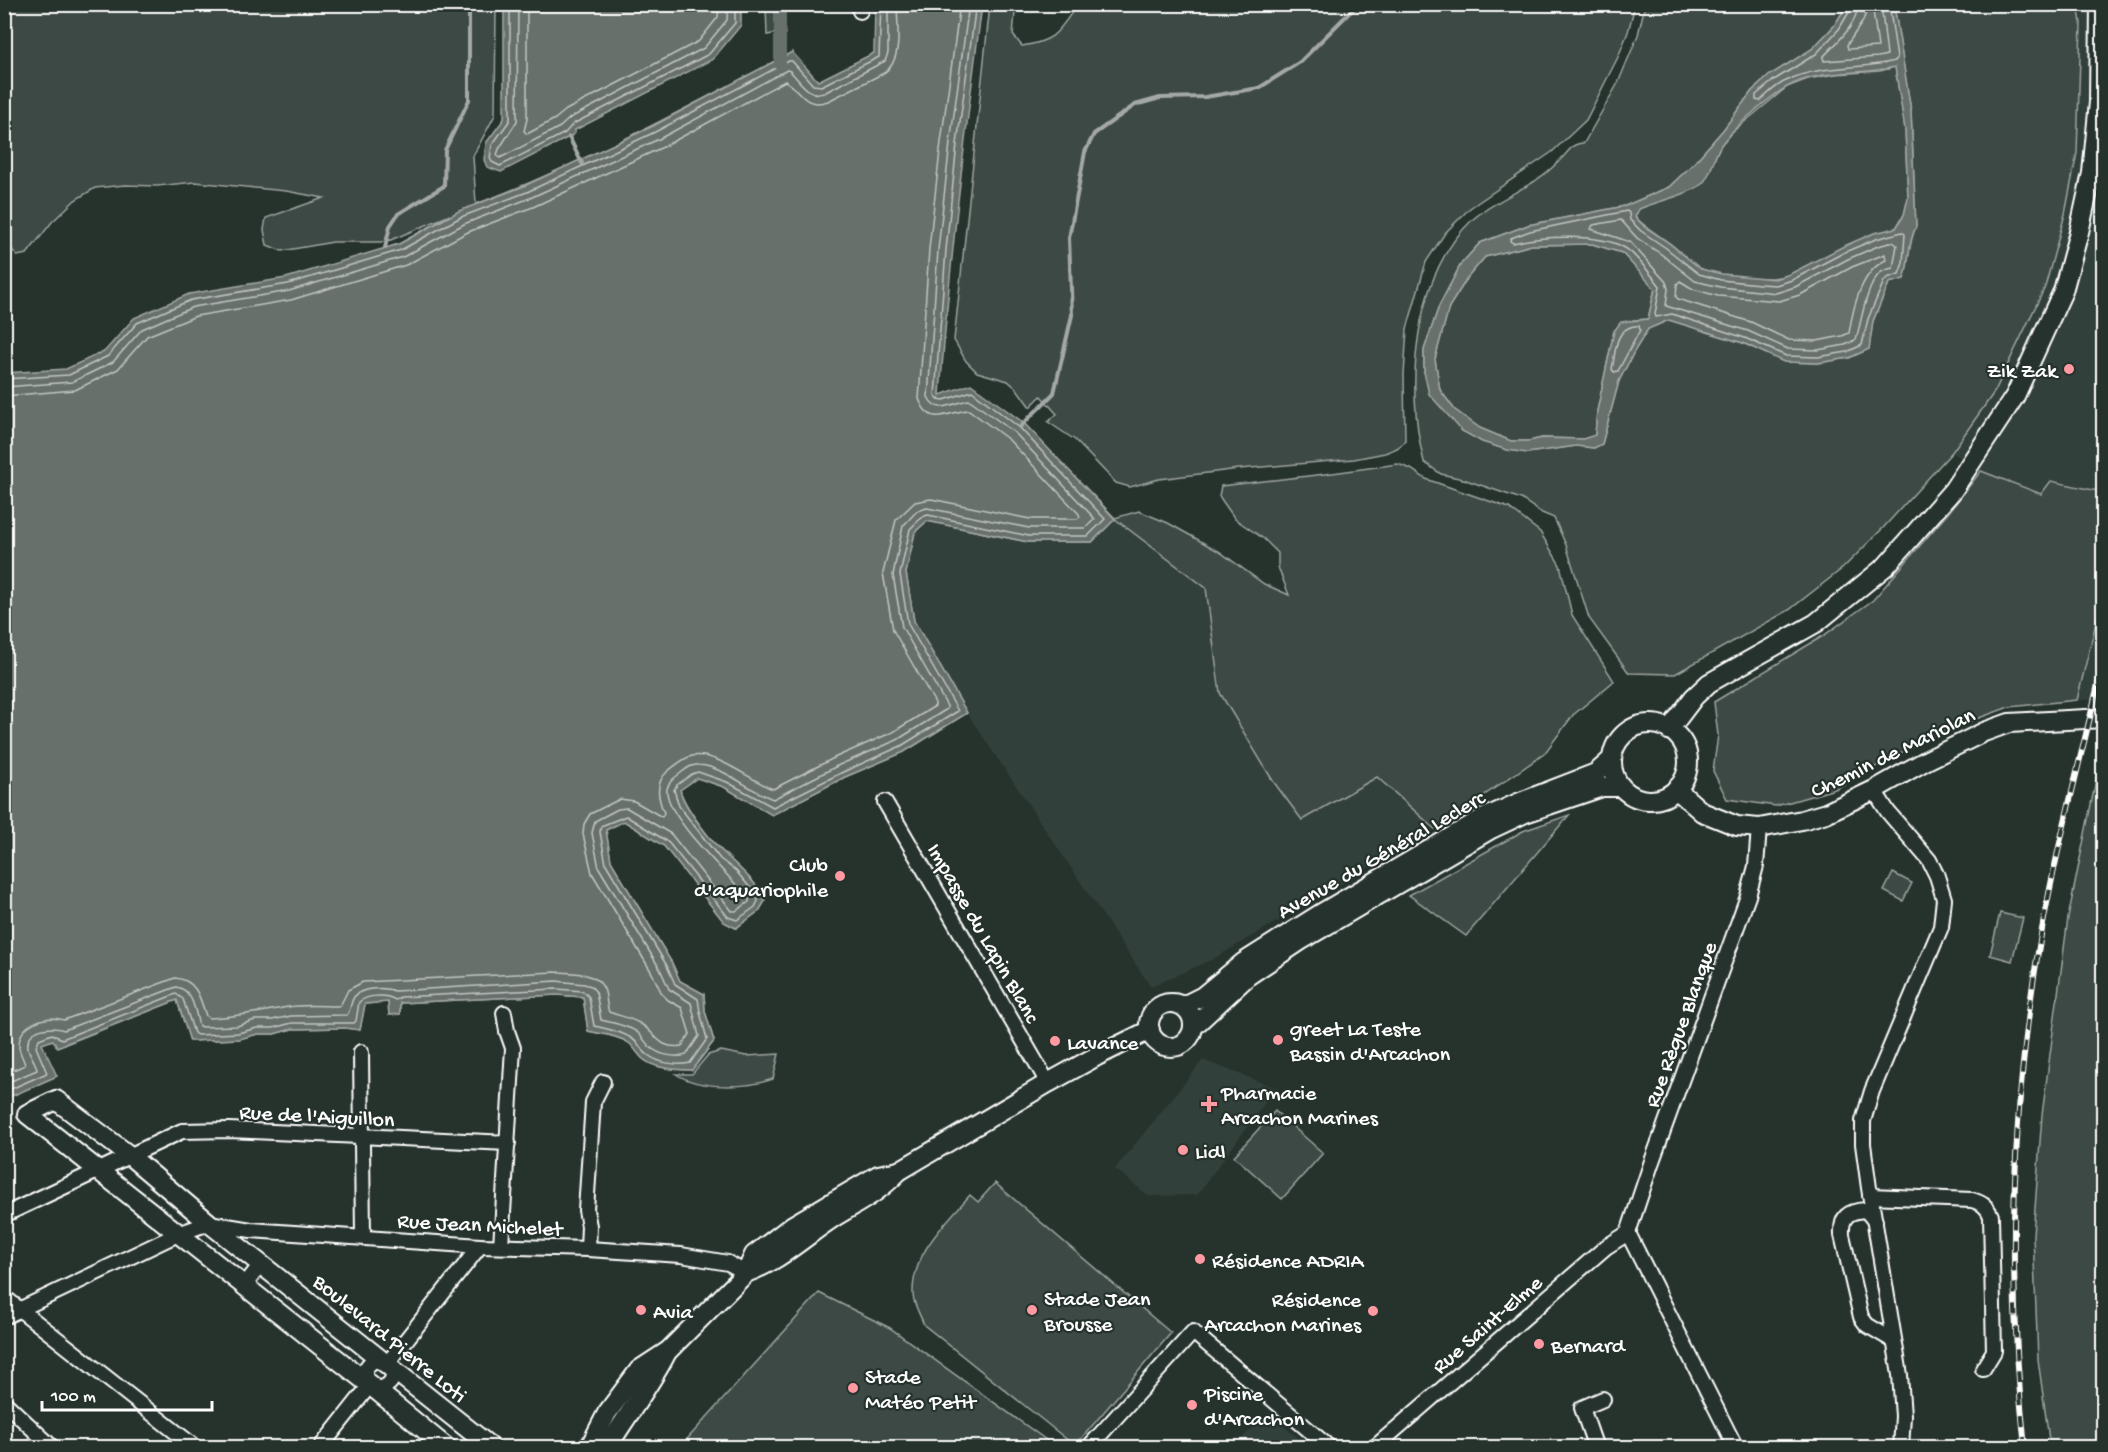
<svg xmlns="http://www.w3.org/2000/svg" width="2108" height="1452" font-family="'Gochi Hand',sans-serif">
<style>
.built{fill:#333f3a}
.green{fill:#3e4944;stroke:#9ea4a2;stroke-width:1.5}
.water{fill:#67706c;stroke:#a4a9a7;stroke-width:1.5;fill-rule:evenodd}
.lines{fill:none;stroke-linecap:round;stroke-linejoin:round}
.shore{stroke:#c2c6c4;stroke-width:1.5}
.stream{stroke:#a4a9a7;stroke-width:4}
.canal{stroke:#67706c;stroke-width:12}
.street-casing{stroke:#fff;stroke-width:18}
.secondary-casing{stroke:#fff;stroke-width:22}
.street{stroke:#26332d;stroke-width:14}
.secondary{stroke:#26332d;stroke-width:18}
.rail-casing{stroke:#fff;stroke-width:6}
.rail{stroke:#26332d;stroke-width:4;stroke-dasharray:11;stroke-linecap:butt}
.poi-dot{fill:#ff9aa2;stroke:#26332d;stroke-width:2}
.labels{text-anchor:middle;stroke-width:4.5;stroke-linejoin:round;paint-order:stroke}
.poi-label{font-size:22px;fill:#fff;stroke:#26332d;text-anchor:start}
.street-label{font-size:22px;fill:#fff;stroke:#26332d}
</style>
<rect width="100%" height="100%" fill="#26332d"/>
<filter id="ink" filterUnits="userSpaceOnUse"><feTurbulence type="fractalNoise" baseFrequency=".0167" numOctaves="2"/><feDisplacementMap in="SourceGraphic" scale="12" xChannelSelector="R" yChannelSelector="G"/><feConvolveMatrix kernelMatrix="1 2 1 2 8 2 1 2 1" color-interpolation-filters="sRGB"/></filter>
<g filter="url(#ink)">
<g class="built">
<path d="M2078 5H2103V492L2051 481 2041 494 1981 471 1952 452 1995 391 2045 287 2065 214 2077 153 2081 23Z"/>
<path d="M1115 519 1206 589 1220 693 1303 819 1377 777 1435 829 1213 959 1151 987 967 713 914 621 906 573 915 532 927 521 1028 542H1092Z"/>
<path d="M2103 594V699L2077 700Z"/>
<path d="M1203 1060 1276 1088 1197 1195 1149 1196 1115 1169Z"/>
<path d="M1268 1413 1309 1447H1233Z"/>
</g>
<g class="green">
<path d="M4 5H496L495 115 473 156 476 204C580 165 677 113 775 61L807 118 390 247 399 244 450 215 386 242H333L282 251 267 245 264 230 266 218 324 198 286 191 195 182 157 186 125 185 95 188 75 200 52 222 27 254 17 256 8 244 4 234Z"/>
<path d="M766 5H784L783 32 767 35Z"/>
<path d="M992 5H1027L1015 12 1013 35 1022 46C1056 41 1058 32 1077 5H1635L1628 32 1618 57 1586 120 1552 152 1470 208 1445 233 1426 262 1407 329 1404 375 1405 442 1397 448 1385 453 1354 459 1239 469 1159 479 1130 487 1116 483 1075 440 1048 422 1057 414 1041 396 1030 407 1017 389 1008 381 977 372 966 361 954 340 990 5Z"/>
<path d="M1645 5H1845L1844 10 1834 26 1812 49 1770 75 1752 91 1723 130 1694 163 1669 187 1625 206 1528 225 1480 243 1461 264 1439 306 1424 350V372L1462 431 1527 453 1576 446 1594 448 1602 444 1619 381 1635 350 1648 329 1669 320 1743 343 1784 362 1818 363 1849 358 1869 349 1873 321 1889 283 1904 279C1910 262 1908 243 1916 227L1911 111 1894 5H2078L2081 23 2077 153 2065 214 2045 287 1995 391 1952 452 1884 527 1843 568 1789 610 1675 674 1629 673 1589 618 1566 545 1554 518 1542 513 1521 499 1463 479 1441 474 1424 462C1405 386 1413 277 1472 220 1487 206 1516 193 1535 181 1545 174 1554 167 1562 158 1566 154 1571 147 1575 145 1577 144 1582 143 1584 143L1618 83 1638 35Z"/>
<path d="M1895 67 1905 129 1908 198 1904 215 1896 228C1854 238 1829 257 1791 274 1773 282 1718 277 1700 268 1689 262 1681 252 1672 245 1659 235 1646 228 1635 217L1639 209 1703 183 1720 146 1731 133 1787 87 1808 79 1836 74 1880 71Z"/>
<path d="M1592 244 1622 253 1655 288 1648 319 1633 320 1614 331 1597 411 1595 436 1583 439 1542 438 1529 441H1511L1479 428 1455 410 1440 390 1435 359 1449 307 1468 277 1485 257 1532 245Z"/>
<path d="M1051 452 1115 518 1139 511 1168 523 1220 552 1264 584 1289 595 1278 567V553L1264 539 1235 519 1219 496 1221 486 1325 474 1398 464 1411 469 1426 479 1509 508 1540 532 1560 565 1572 615 1614 681 1573 715 1544 754 1435 829 1377 777 1302 820 1273 781 1220 693 1206 588 1115 519 1092 542H1028L927 521 915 532 906 573 914 621 967 713 904 752 845 777 772 815 724 787 697 778 680 790C685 808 712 842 726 855 740 869 757 882 765 901L759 911 736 928 724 922 664 846 624 821 606 830 611 861 672 963 680 981 704 994 705 1011 714 1041 692 1070C676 1070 653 1069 642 1058 637 1053 634 1047 629 1043 617 1035 601 1034 588 1031L583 997 557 995 400 1003V1014L389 1015 388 1002 365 1004 360 1030 345 1028 292 1029 274 1034H258L239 1039 190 1041 177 1000 66 1044 5 844Z"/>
<path d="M1981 471 2041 494 2051 481 2103 492V594L2077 700 2009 707 1935 734 1835 789 1776 806 1727 799 1713 771 1718 735 1714 702 1823 636 1873 600 1949 512Z"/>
<path d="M2103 745V1447H2050L2038 1359 2033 1235 2042 1115 2068 918Z"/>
<path d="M1569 815 1466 936 1409 895 1523 831Z"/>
<path d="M1893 873 1912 883 1903 901 1884 891Z"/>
<path d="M2000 913 2023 918 2012 961 1990 955Z"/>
<path d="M721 1051 746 1056 779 1054 773 1079C747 1088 700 1090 676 1074H692L708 1055Z"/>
<path d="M1275 1111 1323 1153 1282 1199 1234 1156Z"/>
<path d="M995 1183 1171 1333 1075 1446 924 1325C921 1316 913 1304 913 1294 912 1253 945 1224 970 1195L978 1202Z"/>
<path d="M819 1293 890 1328 1056 1447H680Z"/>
</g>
<g class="water">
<path d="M504 5H741V25L713 59 575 130V133L571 136 501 172 487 167 484 160 486 143 504 119Z"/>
<path d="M875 5H982C965 134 949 264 940 395L971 384 1024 423 1115 519 1092 542H1028L927 521 915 532 906 573 914 621 967 713 904 752 845 777 772 815 724 787 697 778 680 790C684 807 712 843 726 855 740 869 757 882 765 901L759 911 736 928 724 922 664 846 624 821 606 830 611 861 672 963 680 981 704 994 705 1011 714 1041 692 1070C676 1070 653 1069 642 1058 637 1053 634 1047 629 1043 617 1035 601 1034 588 1031L583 997 557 995 400 1003V1014L389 1015 388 1002 365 1004 360 1030 345 1028 292 1029 274 1034H258L239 1039 190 1041 177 1000 57 1047 53 1040 42 1044 57 1076 5 1099V373L66 369 105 351 134 318 189 294 286 278 399 244 459 211 524 186 653 126 792 52 818 81 874 53Z"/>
<path d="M1845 5H1894L1911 111 1916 227C1907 243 1910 262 1904 279L1889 283 1873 321 1869 349 1849 358 1818 363 1784 362 1743 343 1669 320 1648 329 1635 350 1619 381 1602 444 1594 448 1576 446 1527 453 1507 450 1482 442 1462 431 1429 394 1424 372V350L1439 306 1461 264 1480 243 1528 225 1625 206 1669 187 1694 163 1723 130 1752 91 1770 75 1812 49 1834 26 1844 10ZM1895 67 1905 129 1908 198 1904 215 1896 228 1874 233 1842 247 1790 274 1775 279 1722 274 1701 269 1669 243 1645 227 1635 217 1639 209C1655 202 1692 194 1703 183 1712 173 1714 156 1721 145 1733 128 1768 98 1787 87 1819 68 1860 76 1895 67ZM1592 244 1622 253 1655 289 1648 319 1621 322 1614 331 1597 411 1595 435 1583 439 1542 438 1529 441H1511L1480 428 1455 410 1440 390 1435 359 1449 307 1468 277 1485 257 1532 245Z"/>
</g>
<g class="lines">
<g class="shore">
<path d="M510 4V120L492 145 490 158 492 162 500 166 565 133 573 124 709 54 735 23V4"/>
<path d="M518 4 517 121 499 149 497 155 500 158 560 127 570 118 704 48 727 20 728 4"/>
<path d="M527 4V119L524 131 527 134 555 119 566 110 699 41 718 17 719 4"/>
<path d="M1850 4 1849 12 1839 29 1816 54 1774 80 1756 95V100L1760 101C1768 94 1776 85 1786 81 1820 64 1859 70 1895 61L1897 58 1889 4"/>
<path d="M1858 4C1857 26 1837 42 1823 57L1824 61 1878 57 1887 55 1881 4"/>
<path d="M1870 8 1873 10 1878 47 1848 49 1847 45 1863 21 1867 9Z"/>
<path d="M1627 211 1629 213 1630 220 1641 231 1666 248 1699 274 1721 280 1759 284 1776 285 1792 280 1845 252 1876 239 1902 232 1905 234 1903 263 1899 274 1887 278 1884 281 1868 319 1862 345 1847 352 1818 357 1786 356 1745 338 1672 314 1656 317 1655 314 1660 286C1653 277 1633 252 1625 248 1601 233 1539 236 1513 243L1510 241 1511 238 1530 231Z"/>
<path d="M1621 220 1637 238 1661 254 1695 281 1720 287 1758 291 1776 293 1795 287 1848 259 1878 246 1893 242 1897 245 1893 268C1889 269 1884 270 1880 273 1866 286 1861 323 1856 340L1845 345 1818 350 1788 349 1748 331 1666 306 1668 289 1666 282 1630 242 1591 229 1593 225Z"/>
<path d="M1885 254 1886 260C1861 271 1853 308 1849 333L1842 336 1817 341 1789 340 1751 322 1678 299 1676 297 1677 284 1680 281 1693 289 1718 296 1779 301 1800 295 1852 267Z"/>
<path d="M1634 326H1639L1640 330 1618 371 1614 372 1612 369C1616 352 1614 330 1634 326Z"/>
<path d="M4 379 69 375 108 356 137 323 191 300 288 284 401 250 461 217 527 192 655 132 789 61H792L813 85 821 86 879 57 881 4"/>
<path d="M4 387 72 382 113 362 142 329 193 307 289 291 403 257 464 224 530 198 659 139 787 70 790 71C800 81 808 97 824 93L885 61 888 53V4"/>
<path d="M4 396 75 390 118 369 147 336 196 316 291 300 406 265 468 232 533 207 663 147 785 81C802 90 803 109 828 101L884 73C904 59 897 25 897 4"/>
<path d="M4 1074 25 1065C24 1059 19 1053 19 1046 19 1022 47 1015 64 1020L175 978C197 980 200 998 206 1016L209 1018C236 1017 262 1012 288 1007 304 1004 323 1006 340 1006L348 990 363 982 555 972C571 973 596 971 604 989 607 996 606 1005 609 1012 620 1016 631 1018 641 1024 657 1034 659 1050 682 1046L690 1034 682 1008 668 1000 662 994 652 973 592 873 583 834 584 824 590 814 620 799 634 801 662 817 664 813C658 798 654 783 668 771 675 766 683 758 692 756 716 751 751 781 773 789L836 757 893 732 935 706V703L893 630 883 573 896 520 915 502 931 499 1030 519H1077L1080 517 1079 514 1009 440 969 410C949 411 930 429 919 399L929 249 941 142 960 4"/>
<path d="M4 1084 37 1070C36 1062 30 1056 28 1048 25 1028 52 1025 64 1030L176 987C193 989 195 1011 199 1026L202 1027 237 1026 255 1020H272L291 1016 347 1015C351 1010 350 1003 354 997 361 987 385 987 395 991L556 981 584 984 591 986 596 992 601 1020C613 1023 626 1025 637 1032 642 1036 645 1042 650 1047 659 1055 675 1058 686 1055L699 1036 691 1003 669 989 660 969 599 868 592 833 595 821 618 809 627 808 671 834 732 911H736L749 902V899C731 877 664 816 667 789 668 783 673 779 678 775 684 771 690 764 698 765 724 766 749 791 773 799L839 765 897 740 947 709V706L902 627 893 575 903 526 917 511 927 508 1029 528H1085L1095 519 1015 433 970 400C955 401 938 417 928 397L938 250 950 143 969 4"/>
<path d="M4 1092 47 1073 36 1047 39 1039 52 1034 62 1039 176 994 183 999 194 1033 197 1035 238 1033 257 1028H273L292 1023H354L356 1021 359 1002C367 995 386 994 395 1000L401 997 556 989 583 991 589 997 594 1026C607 1029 620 1031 631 1038 638 1042 641 1050 648 1055 658 1063 677 1066 690 1063L707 1039 700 1012 698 999 675 984 667 966 606 864 600 832 601 826 626 816 668 842 728 917 737 920 755 907 758 901 757 896 736 871 720 859 679 806 674 790 677 785 692 774 698 772 727 782 773 807 843 772 901 746 958 711 908 624 900 574 910 529 922 517 928 515 1029 536H1088L1105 519 1020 428 972 391 944 400 938 399 935 395 946 250 957 144 976 4"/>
</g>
<g class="stream">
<path d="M569 137 582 163"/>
<path d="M385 248 390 226 398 214 444 186 445 150 469 100V4"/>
<path d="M1021 426 1054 393 1072 315 1069 238 1085 152 1094 134 1135 105 1160 98 1205 97 1259 88 1300 62 1358 4"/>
</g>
<path class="canal" d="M780 65V4"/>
<defs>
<g id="street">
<path d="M860 11V4"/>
<path d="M1874 790 1888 812 1929 860 1937 876 1944 899 1941 927 1872 1091 1863 1121V1144L1869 1188 1900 1375 1903 1416 1901 1448"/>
<path d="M885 802 1048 1083"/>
<path d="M361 1052 363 1236"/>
<path d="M1870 1196 1972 1200C1982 1203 1987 1206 1991 1216L1994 1351 1983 1369"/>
<path d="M4 1215 182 1131 229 1130 508 1143"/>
<path d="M1875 1221 1866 1210C1847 1211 1841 1217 1842 1235L1861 1317 1867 1325 1894 1341"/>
<path d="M1628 1233 1651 1164 1748 896 1756 866 1759 828"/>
<path d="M1628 1233 1736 1448"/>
<path d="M501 1246 513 1048 507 1031 504 1013"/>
<path d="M588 1249 589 1226 586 1210 593 1102 603 1082"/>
<path d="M244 1286 261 1264"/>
<path d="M4 1297 196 1448"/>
<path d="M4 1317 178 1234 209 1223 251 1230 480 1246 588 1249 681 1255 728 1263 746 1273"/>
<circle cx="379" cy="1374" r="14"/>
<path d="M387 1364 480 1246"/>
<path d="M4 1402 53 1448"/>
<path d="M320 1448 370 1385"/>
<path d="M1088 1448 1193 1332 1330 1448"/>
<path d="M1374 1448 1606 1247 1628 1233"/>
<path d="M1596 1448 1582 1408 1603 1399"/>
</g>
<g id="secondary">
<circle cx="1650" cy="762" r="38"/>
<path d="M1669 730 1694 697 1709 683 1816 623 1886 566 1953 490 2015 396 2063 291 2079 232 2092 173 2099 102 2100 4"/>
<path d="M1676 789 1702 812 1737 826 1759 828 1802 820 1826 813 1874 790 1927 760 1984 732 2009 723 2104 718"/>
<circle cx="1171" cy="1025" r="22"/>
<path d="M1183 1006 1203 996 1244 962 1320 914 1480 820 1518 803 1596 773 1612 759"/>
<path d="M1193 1027 1249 975 1300 941 1491 829 1525 813 1602 787H1620"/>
<path d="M746 1273C780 1261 806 1235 836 1216 862 1200 877 1194 899 1171L1048 1083 1097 1056 1150 1030"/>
<path d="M447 1448 370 1385 27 1114 56 1100 130 1156 209 1223 492 1448"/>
<path d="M589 1448 607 1413 639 1370 668 1351 746 1273 754 1255 793 1225 878 1175 899 1171"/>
<path d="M607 1448C627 1415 650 1386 667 1352"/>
</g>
</defs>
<use href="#street" class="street-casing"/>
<use href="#secondary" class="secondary-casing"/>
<use href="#street" class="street"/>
<use href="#secondary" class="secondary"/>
<defs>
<path id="rail" d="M2025 1448C2009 1300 2010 1152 2030 1005 2045 889 2077 774 2104 660"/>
</defs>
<use href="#rail" class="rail-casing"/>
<use href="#rail" class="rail"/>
</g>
</g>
<g class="poi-dot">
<circle cx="2069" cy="369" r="6"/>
<circle cx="840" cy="876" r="6"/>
<circle cx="1278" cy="1040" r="6"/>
<circle cx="1055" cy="1041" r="6"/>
<path d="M1206 1095h6v6h6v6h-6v6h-6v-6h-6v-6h6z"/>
<circle cx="1183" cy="1150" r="6"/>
<circle cx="1200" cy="1259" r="6"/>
<circle cx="641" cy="1310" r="6"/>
<circle cx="1032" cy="1310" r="6"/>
<circle cx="1373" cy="1311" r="6"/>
<circle cx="1539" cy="1344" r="6"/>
<circle cx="853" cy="1388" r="6"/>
<circle cx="1192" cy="1405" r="6"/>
</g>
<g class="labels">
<g class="poi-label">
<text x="2057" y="377" text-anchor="end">Zik Zak</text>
<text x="828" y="871" text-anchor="end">Club<tspan x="828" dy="25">d'aquariophile</tspan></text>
<text x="1290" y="1035">greet La Teste<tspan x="1290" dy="25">Bassin d'Arcachon</tspan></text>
<text x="1067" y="1049">Lavance</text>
<text x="1221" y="1099">Pharmacie<tspan x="1221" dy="25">Arcachon Marines</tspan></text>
<text x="1195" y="1158">Lidl</text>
<text x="1212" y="1267">Résidence ADRIA</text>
<text x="1044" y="1305">Stade Jean<tspan x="1044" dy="25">Brousse</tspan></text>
<text x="1361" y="1306" text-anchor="end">Résidence<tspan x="1361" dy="25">Arcachon Marines</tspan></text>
<text x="653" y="1318">Avia</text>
<text x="1551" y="1352">Bernard</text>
<text x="865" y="1383">Stade<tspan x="865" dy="25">Matéo Petit</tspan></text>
<text x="1204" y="1400">Piscine<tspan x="1204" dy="25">d'Arcachon</tspan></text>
</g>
<g class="street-label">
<text transform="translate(1892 751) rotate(-26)" y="8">Chemin de Mariolan</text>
<text transform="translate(1380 853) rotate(-30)" y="8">Avenue du Général Leclerc</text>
<text transform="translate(985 932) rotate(60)" y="8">Impasse du Lapin Blanc</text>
<text transform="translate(1679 1024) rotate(-70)" y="8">Rue Règue Blanque</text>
<text transform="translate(317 1114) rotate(3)" y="8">Rue de l'Aiguillon</text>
<text transform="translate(480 1223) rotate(3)" y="8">Rue Jean Michelet</text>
<text transform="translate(1486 1323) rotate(-41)" y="8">Rue Saint-Elme</text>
<text transform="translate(391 1337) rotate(39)" y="8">Boulevard Pierre Loti</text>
</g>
</g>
<rect width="2108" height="1452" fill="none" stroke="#26332d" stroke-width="24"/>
<rect x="12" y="12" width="2084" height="1428" fill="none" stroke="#fff" stroke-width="2" filter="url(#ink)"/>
<path d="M42 1401v9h170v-9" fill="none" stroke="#ffffff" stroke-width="3"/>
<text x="51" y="1401" font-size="18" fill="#ffffff" stroke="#26332d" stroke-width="4.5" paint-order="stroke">100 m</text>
</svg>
